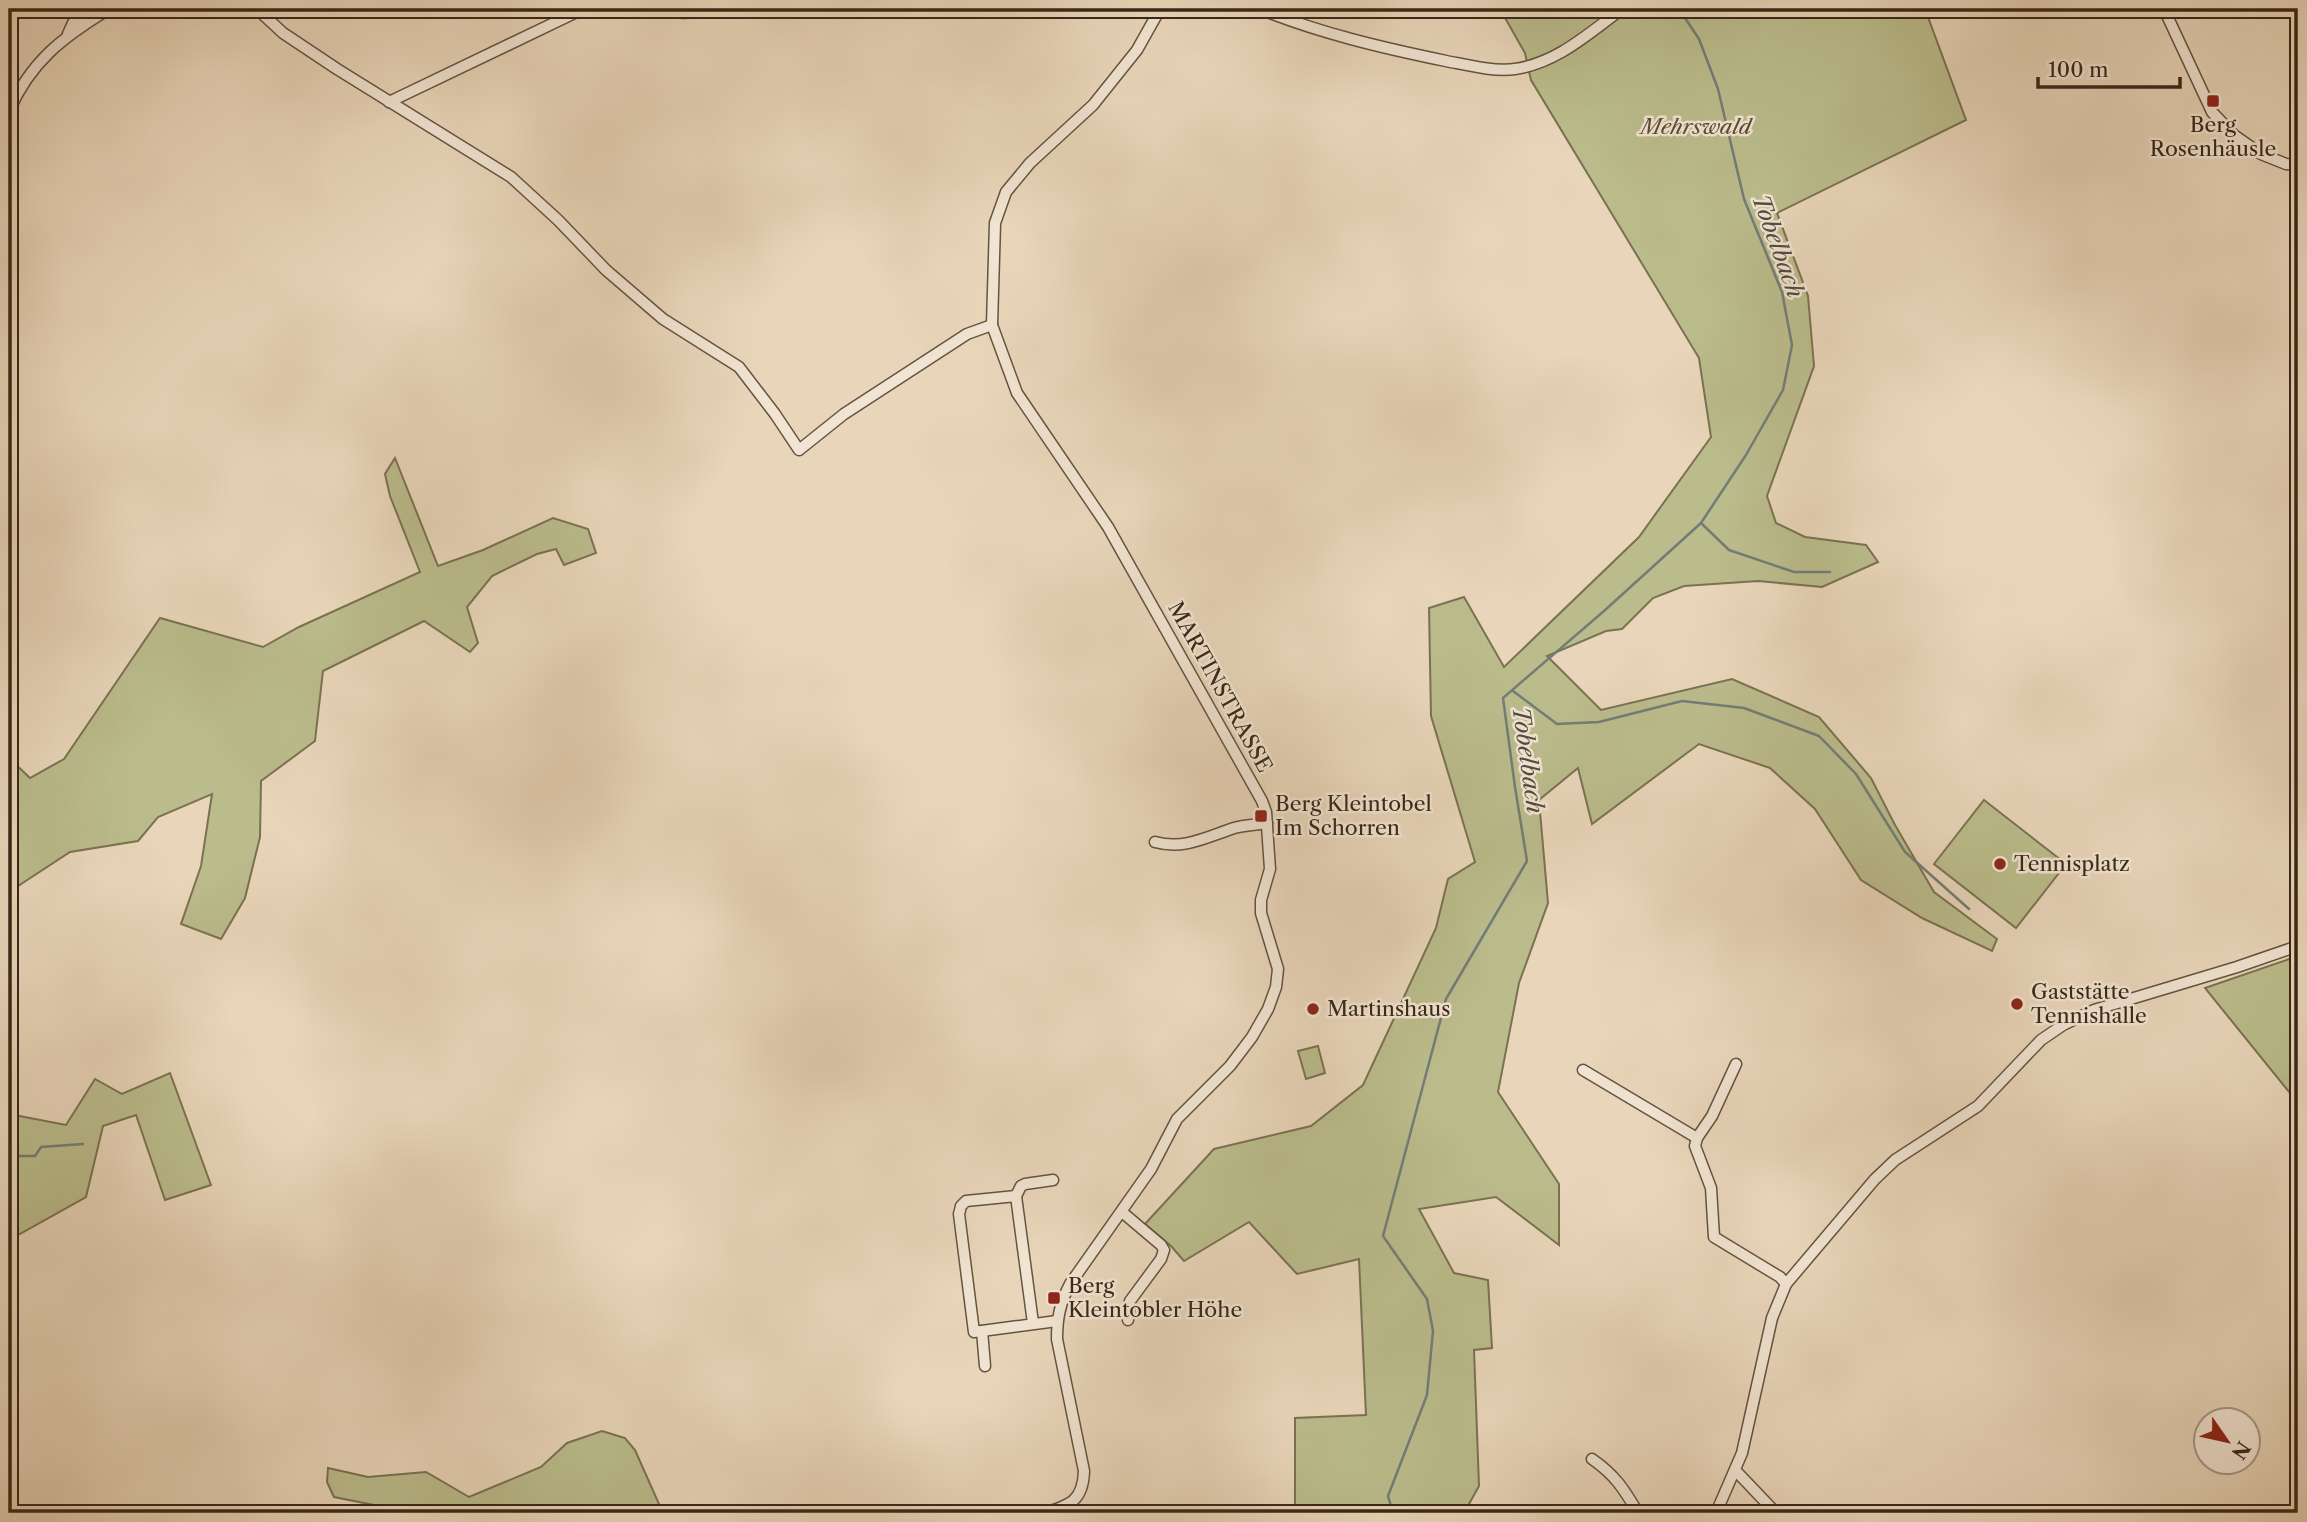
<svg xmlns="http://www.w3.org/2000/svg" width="2307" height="1522" font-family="'Libre Caslon Text',serif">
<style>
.green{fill:#bbbc8c;stroke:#7a7252;stroke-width:2}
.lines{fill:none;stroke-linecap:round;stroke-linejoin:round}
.stream{stroke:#737d78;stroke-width:2.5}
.street-casing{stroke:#655340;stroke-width:13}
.street{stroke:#f1e4d2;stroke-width:10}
.poi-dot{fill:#8f2418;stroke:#f1e4d2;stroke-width:2.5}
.labels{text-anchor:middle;stroke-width:5;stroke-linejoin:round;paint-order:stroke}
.poi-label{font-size:21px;fill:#392717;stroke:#f1e4d2;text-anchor:start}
.park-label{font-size:21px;font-style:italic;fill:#5a4c34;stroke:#f1e4d2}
.street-label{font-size:21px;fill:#392717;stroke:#f1e4d2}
.water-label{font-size:23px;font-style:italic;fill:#514b3f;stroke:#f1e4d2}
</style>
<rect width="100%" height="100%" fill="#e9d6ba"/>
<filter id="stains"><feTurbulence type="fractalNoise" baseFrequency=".00286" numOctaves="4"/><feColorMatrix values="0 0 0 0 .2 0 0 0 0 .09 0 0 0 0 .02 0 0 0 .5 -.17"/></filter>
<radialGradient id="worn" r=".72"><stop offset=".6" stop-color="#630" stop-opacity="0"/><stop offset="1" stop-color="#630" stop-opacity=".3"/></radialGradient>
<g class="green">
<path d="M1500 9H1925L1966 120 1777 213 1808 296 1814 366 1767 496 1776 523 1805 537 1866 545 1878 562 1822 587 1758 581 1684 586 1653 598 1622 629 1606 631 1547 656 1601 710 1732 679 1819 717 1871 778 1895 825 1934 892 1997 939 1992 951 1922 918 1861 880 1815 809 1770 768 1699 744 1592 824 1578 768 1539 800 1548 903 1519 983 1498 1092 1559 1184V1245L1496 1197 1419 1209 1454 1273 1488 1280 1492 1348 1474 1350 1479 1486 1464 1513H1295V1418L1366 1415 1359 1259 1297 1274 1249 1222 1184 1261 1171 1246 1145 1224 1214 1149 1311 1126 1363 1085 1436 928 1448 879 1475 862 1431 716 1429 608 1464 597 1504 667 1639 537 1711 437 1699 358 1531 80 1525 53Z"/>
<path d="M395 458 438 566 483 550 553 518 588 529 596 553 564 565 556 549 537 554 492 576 467 607 478 643 470 652 424 621 323 671 315 741 261 781 260 837 245 898 221 939 181 924 201 866 212 794 158 817 138 841 70 852 9 892V758L30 778 64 759 160 618 263 647 299 627 420 572 390 496 385 474Z"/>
<path d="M1984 800 2066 864 2016 928 1934 864Z"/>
<path d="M2298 956V1103L2205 988Z"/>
<path d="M1318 1046 1325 1073 1306 1079 1298 1051Z"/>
<path d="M170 1073 211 1185 165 1200 136 1115 103 1126 86 1197 9 1240V1114L66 1125 95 1079 122 1094Z"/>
<path d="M602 1431 625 1438 635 1450 663 1513H392L374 1505 334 1497 327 1482 328 1468 368 1477 426 1472 469 1497 541 1467 567 1443Z"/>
</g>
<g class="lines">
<g class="stream">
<path d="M1701 523 1729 550 1794 572H1830"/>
<path d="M1513 691 1557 724 1599 722 1682 701 1744 708 1819 736 1856 774 1905 852 1969 909"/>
<path d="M9 1156H35L41 1147 83 1144"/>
<path d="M9 1507 14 1513"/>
<path d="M1393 1513 1388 1496 1427 1395 1433 1331 1427 1299 1383 1236 1446 999 1527 861 1515 787 1503 698 1604 611 1701 523 1746 455 1783 390 1792 345 1782 292 1744 199 1718 89 1699 39 1679 9"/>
</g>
<defs>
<g id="street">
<path d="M257 9 283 33 337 69 511 177 558 220 606 270 663 319 739 367 775 414 799 450 844 414 967 334 992 325"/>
<path d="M659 9C676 13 690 15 706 9"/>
<path d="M1260 9C1319 33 1383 48 1446 61 1467 65 1494 72 1515 69 1557 63 1589 33 1622 9"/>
<path d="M2164 9 2212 112 2234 135 2261 154 2286 164 2298 165"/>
<path d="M68 34 73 23 91 9"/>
<path d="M389 102 583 9"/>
<path d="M9 111C31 61 63 37 109 9"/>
<path d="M1155 842C1184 850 1207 837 1234 828 1245 825 1256 825 1267 823"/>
<path d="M1736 1064 1712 1116 1697 1138 1695 1146 1711 1188 1714 1237 1780 1277 1786 1284"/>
<path d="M1583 1070 1697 1138"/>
<path d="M1016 1196 1021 1186 1025 1184 1053 1180"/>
<path d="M1122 1212 1161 1245 1164 1250 1161 1259 1130 1301 1128 1320"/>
<path d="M1033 1323 1016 1196 966 1201 961 1206 959 1214 974 1332 1057 1321"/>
<path d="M982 1331 985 1366"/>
<path d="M1592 1459C1615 1475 1624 1489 1638 1513"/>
<path d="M1735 1470 1776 1513"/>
<path d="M1045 1513C1070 1505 1083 1501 1084 1471L1057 1339C1057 1318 1060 1303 1070 1284L1151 1169 1177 1119 1230 1066 1252 1037 1268 1009 1276 987 1278 969 1261 913V900L1270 869 1266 812 1262 801 1108 527 1017 393 992 325 995 223 1006 192 1030 163 1093 105 1137 50 1160 9"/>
<path d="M1716 1513 1742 1453 1772 1318 1786 1284 1875 1179 1895 1160 1978 1106 2041 1040 2063 1025 2094 1010 2237 967 2298 946"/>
</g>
</defs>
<use href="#street" class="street-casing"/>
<use href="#street" class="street"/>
</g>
<g class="poi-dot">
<rect x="2206" y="94" width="14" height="14" rx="3.5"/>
<rect x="1254" y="809" width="14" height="14" rx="3.5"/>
<circle cx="2000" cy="864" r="7"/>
<circle cx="2017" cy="1004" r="7"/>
<circle cx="1313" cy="1009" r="7"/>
<rect x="1047" y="1291" width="14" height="14" rx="3.5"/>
</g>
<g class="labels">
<g class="poi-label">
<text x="2213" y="132" text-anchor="middle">Berg<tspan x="2213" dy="24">Rosenhäusle</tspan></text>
<text x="1275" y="811">Berg Kleintobel<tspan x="1275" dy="24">Im Schorren</tspan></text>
<text x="2014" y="871">Tennisplatz</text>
<text x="2031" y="999">Gaststätte<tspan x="2031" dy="24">Tennishalle</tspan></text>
<text x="1327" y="1016">Martinshaus</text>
<text x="1068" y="1293">Berg<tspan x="1068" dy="24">Kleintobler Höhe</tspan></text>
</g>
<g class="park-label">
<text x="1696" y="134">Mehrswald</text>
</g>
<g class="street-label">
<text transform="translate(1220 687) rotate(61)" y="7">MARTINSTRASSE</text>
</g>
<g class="water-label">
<text transform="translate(1778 246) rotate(70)" y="8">Tobelbach</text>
<text transform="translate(1528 760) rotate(82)" y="8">Tobelbach</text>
</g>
</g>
<rect width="2307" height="1522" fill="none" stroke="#e9d6ba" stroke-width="35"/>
<rect x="10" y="10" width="2286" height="1501" fill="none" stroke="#392717" stroke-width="3.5"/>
<rect x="18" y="18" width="2272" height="1487" fill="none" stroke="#392717" stroke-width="2"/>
<g transform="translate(2227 1441) rotate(124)"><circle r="33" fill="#f1e4d2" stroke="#a79887" stroke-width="2"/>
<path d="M0-5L12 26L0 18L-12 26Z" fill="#8f2418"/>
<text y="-10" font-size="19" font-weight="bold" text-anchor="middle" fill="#392717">N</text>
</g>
<path d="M2038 77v10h142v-10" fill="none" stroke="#392717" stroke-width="3.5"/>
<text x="2048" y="77" font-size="21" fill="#392717" stroke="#f1e4d2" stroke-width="5" paint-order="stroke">100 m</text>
<rect width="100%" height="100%" filter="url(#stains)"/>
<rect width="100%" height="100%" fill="url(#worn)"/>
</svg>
